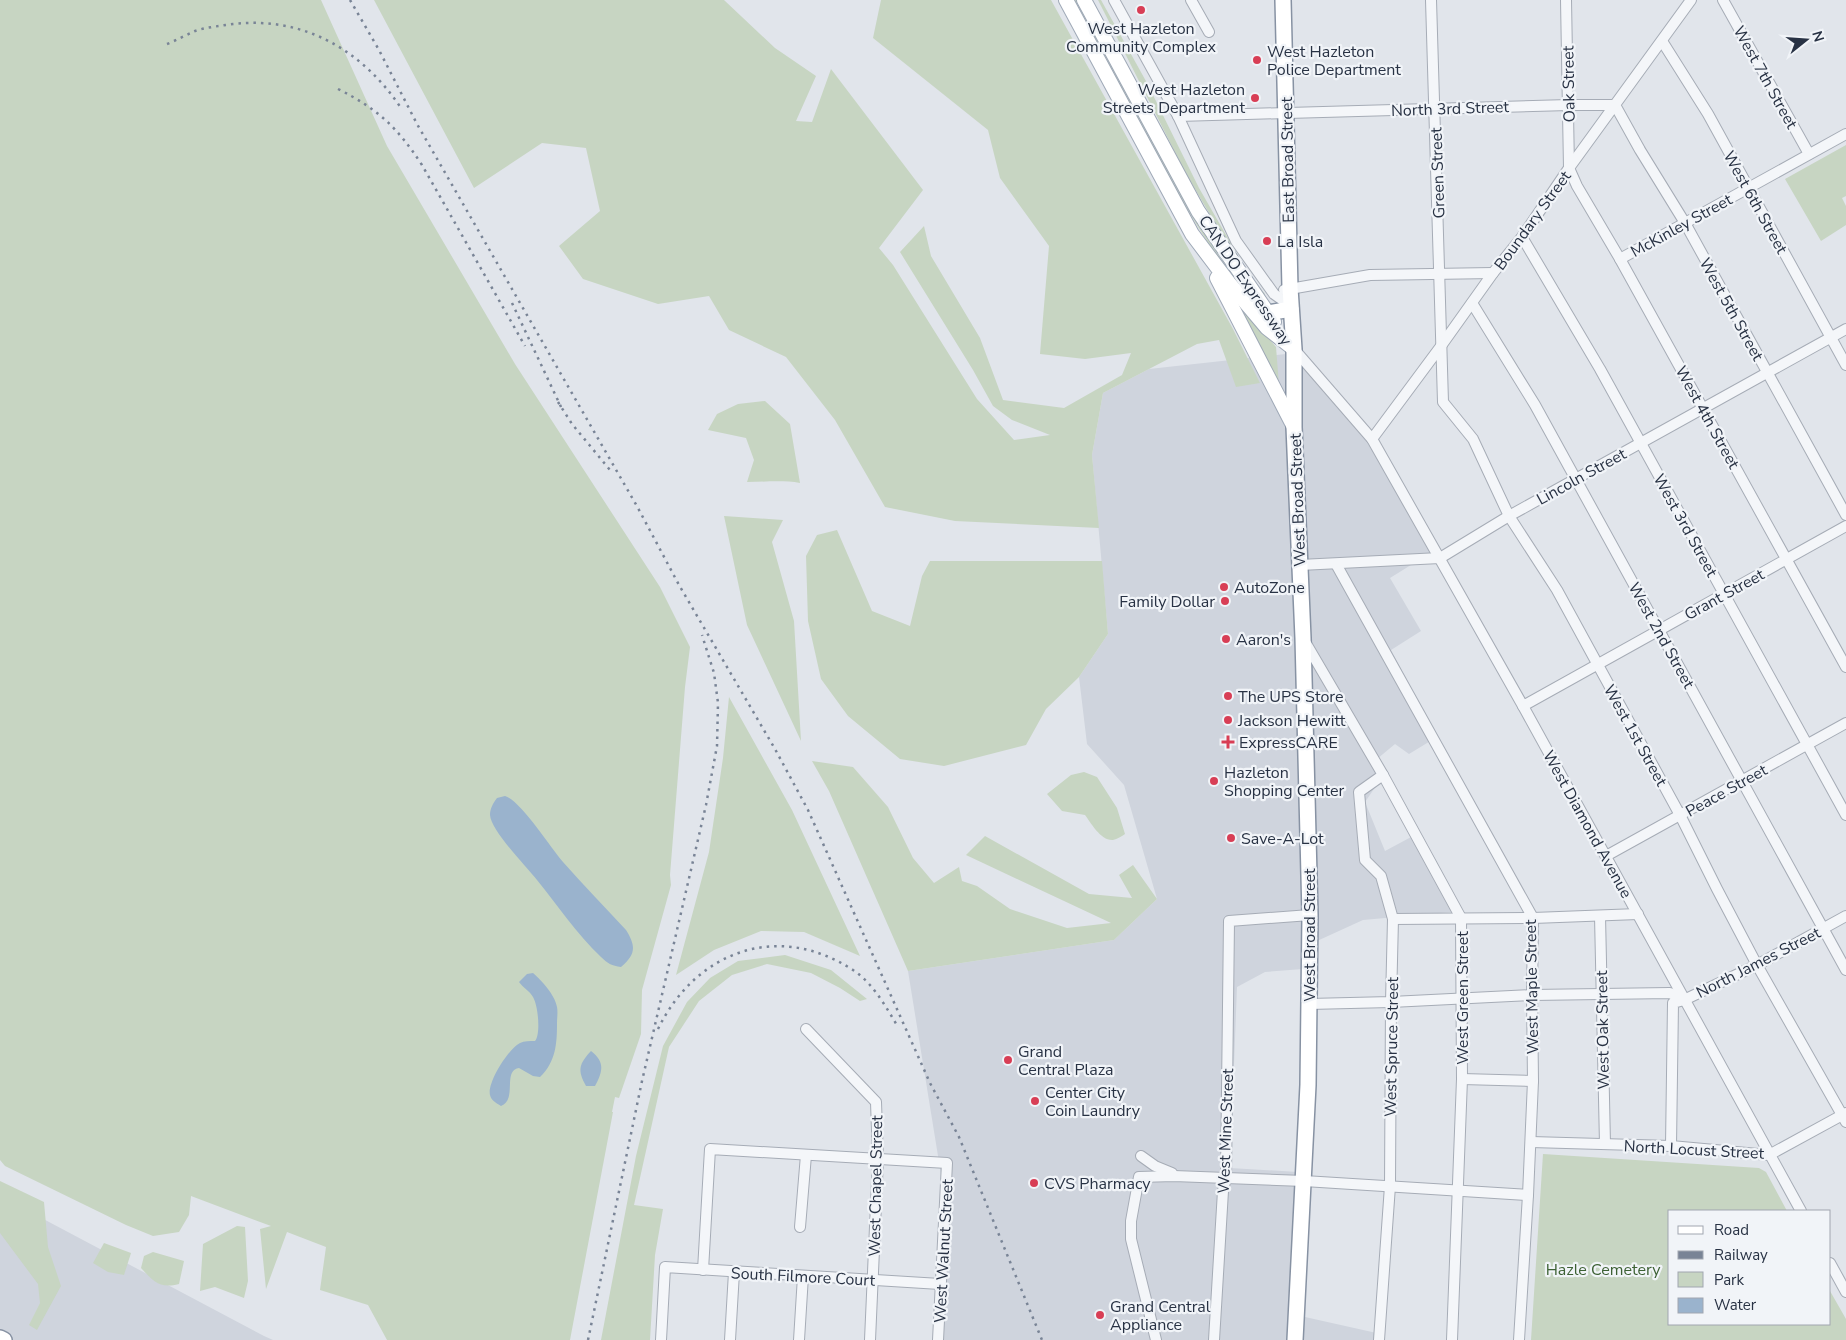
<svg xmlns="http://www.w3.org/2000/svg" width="1846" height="1340" font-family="'Nunito Sans',sans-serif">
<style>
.built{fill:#cfd4dd}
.green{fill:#c7d5c2}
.water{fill:#9ab3cd}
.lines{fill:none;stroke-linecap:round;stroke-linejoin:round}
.minor-casing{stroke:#a6acb6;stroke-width:12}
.major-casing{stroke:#9fa9b7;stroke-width:16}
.highway-casing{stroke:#8792a3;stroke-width:18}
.minor{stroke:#f4f6f9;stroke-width:10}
.major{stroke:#fff;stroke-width:14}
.highway{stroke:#fff;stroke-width:15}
.rail{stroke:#798496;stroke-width:2.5;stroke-dasharray:2.5 5;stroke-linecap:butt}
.poi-dot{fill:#d83e55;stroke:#f1f4f8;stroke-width:2}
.labels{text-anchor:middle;stroke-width:4.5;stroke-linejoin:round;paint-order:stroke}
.poi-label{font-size:16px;fill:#283244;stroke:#f1f4f8;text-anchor:start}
.street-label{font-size:16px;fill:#283244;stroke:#f1f4f8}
.park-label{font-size:16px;fill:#3d6134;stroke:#f1f4f8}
</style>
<rect width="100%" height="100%" fill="#e1e5eb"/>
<g class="built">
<path d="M1304 352 1440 547 1390 578 1421 631 1391 650 1437 737 1409 754 1395 744 1377 759 1376 786 1365 802 1385 851 1413 836 1433 855 1463 911 1363 920 1317 941 1316 968 1265 972 1237 987 1230 1168 1298 1172 1305 1317 1381 1334 1380 1340H939L945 1199 908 971 1114 940 1157 899 1124 785 1087 744 1079 677 1108 634 1092 455 1103 393 1149 369Z"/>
<path d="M0 1196 264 1336 273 1340H0Z"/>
</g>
<g class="green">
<path d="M0 0H321L387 146 515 364 660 587 690 647 685 687 670 875 671 885 642 990 641 1034 619 1098 615 1097 612 1112H613L570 1340H387L368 1305 320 1290 326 1247 287 1232 266 1289 260 1229 271 1226 191 1196 189 1215 179 1232 153 1236 126 1225 5 1166 0 1160Z"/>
<path d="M374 0H724L775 48 816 76 796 121 812 122 831 69 923 190 879 248 893 265 977 399 1014 440 1050 435 1012 420 993 406 973 370 900 252 924 226 931 256 980 338 1003 400 1064 408 1122 375 1131 353 1085 359 1040 354 1049 246 1000 178 988 130 873 38 881 0H1051L1233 329 1260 383 1236 387 1219 340 1197 344 1103 393 1092 455 1099 528 955 521 885 507 835 420 786 357 729 330 709 296 658 304 583 279 559 246 600 211 586 148 542 143 474 188Z"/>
<path d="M1072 0H1077L1177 185 1218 254 1250 300C1208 249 1176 191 1145 134 1120 89 1096 45 1072 0Z"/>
<path d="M1098 0H1101L1147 83 1199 188 1248 273 1265 294 1263 297 1230 249 1184 170Z"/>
<path d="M1846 145V196L1842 198 1846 206V225L1821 241 1785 179Z"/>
<path d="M1234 298 1276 347 1279 385Z"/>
<path d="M765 401 790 424 800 483C783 480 765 482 747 482L754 460 746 438 708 430 717 414 738 404Z"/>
<path d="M724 516 783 520 772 542 794 621 801 741 747 625Z"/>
<path d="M837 530 872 611 910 626 922 576 930 561H1102L1108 634 1079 677 1046 709 1026 745 944 766 900 759 848 716 821 679 808 621 806 556 817 535Z"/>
<path d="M729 697 792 810 860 956 804 932 761 931 714 950 676 975 709 852 723 758Z"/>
<path d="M812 761 853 767 888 807 913 858 934 883 959 867 962 881 977 886 1010 909 1067 928 1111 923 966 855 985 836 1089 894 1132 898 1119 875 1133 865 1157 899 1114 940 908 971 829 791Z"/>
<path d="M1084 772 1097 777 1117 808 1125 834C1122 836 1117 839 1113 840 1101 841 1091 823 1085 815L1062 811 1047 794 1071 775Z"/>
<path d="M785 955 831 970 867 999 860 1001 840 988 811 973 767 964 732 975 699 1001 669 1047 634 1205 663 1209 655 1255 650 1340H601L636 1156 663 1046 687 1002 710 978 738 961Z"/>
<path d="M1543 1154 1759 1168 1766 1172 1787 1211H1670V1324H1830V1291L1846 1319V1340H1531Z"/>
<path d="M0 1181 44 1202 48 1247 61 1286 37 1330 29 1325 40 1303 38 1284 0 1233Z"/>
<path d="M237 1226 245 1227 248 1281 244 1298 215 1287 200 1291 203 1244Z"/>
<path d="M104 1243 131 1253 124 1275 108 1272 93 1263Z"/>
<path d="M153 1252 184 1261 179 1284C160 1289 154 1282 141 1268L144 1256Z"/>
</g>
<g class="water">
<path d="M505 796C521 801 550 847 563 862 583 885 605 907 626 930 636 946 636 954 621 967 612 966 607 963 601 957 577 934 558 906 537 880 527 867 491 831 490 815 490 809 493 803 497 798Z"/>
<path d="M533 973C542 981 555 995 557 1007 558 1012 557 1018 557 1023 557 1043 556 1062 540 1077L533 1076 519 1068C502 1071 518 1099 501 1106 496 1103 491 1100 490 1095 487 1083 508 1049 520 1043 524 1041 530 1041 535 1041 541 1034 538 1005 533 997 530 991 523 988 519 982L527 974Z"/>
<path d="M591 1051C605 1062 603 1071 595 1086H586C577 1070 579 1064 591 1051Z"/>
</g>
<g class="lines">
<defs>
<g id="minor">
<path d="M1114 0 1178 116 1236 241 1274 294 1291 306"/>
<path d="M1191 0 1209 32"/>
<path d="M1431 0 1443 402 1473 439 1509 516 1557 590 1680 815 1717 889 1757 965 1846 1122"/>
<path d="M1566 0 1569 168 1577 186 1620 259 1846 667"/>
<path d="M1723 0 1809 154"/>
<path d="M1662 41 1708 114 1846 365"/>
<path d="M1178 116 1569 105H1615L1640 150 1685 223 1846 515"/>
<path d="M1522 237 1600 369 1846 815"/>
<path d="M1620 259 1846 134"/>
<path d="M1284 290 1370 275 1493 273"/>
<path d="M1472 303 1535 405 1846 970"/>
<path d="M1294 349 1372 439 1523 706 1801 1211"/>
<path d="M1372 439 1441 346 1493 273 1522 237 1569 168 1691 0"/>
<path d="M1336 564 1533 918 1532 995 1533 1081 1528 1195 1519 1340"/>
<path d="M1300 565 1440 558 1509 516 1846 329"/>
<path d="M1304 640 1383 775 1461 918 1462 1079 1452 1340"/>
<path d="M1523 706 1846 526"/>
<path d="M1606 856 1846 723"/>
<path d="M1600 916 1605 1144"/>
<path d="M1393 919 1533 918 1638 914"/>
<path d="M1309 1004 1391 1002 1532 995 1670 993 1684 1000"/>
<path d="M806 1029 876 1102 878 1159 870 1340"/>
<path d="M1462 1079 1533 1081"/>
<path d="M1531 1142 1671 1146 1769 1155 1846 1113"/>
<path d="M1671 1146 1673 1003 1684 1000 1757 965 1846 916"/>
<path d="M1141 1156 1155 1166 1172 1173"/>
<path d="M800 1227 806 1155"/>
<path d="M1830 1263 1846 1292"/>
<path d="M703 1270 710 1149 947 1163 938 1340"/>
<path d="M661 1340 665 1267 940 1284"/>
<path d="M730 1340 734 1272"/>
<path d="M799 1340 803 1276"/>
<path d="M1156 1340 1131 1239V1221L1139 1177 1174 1176 1304 1181 1528 1195"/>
<path d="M1214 1340 1223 1191 1226 1177 1229 921 1310 915"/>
<path d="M1379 1340 1390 1186 1391 1002 1393 919 1381 876 1365 860 1359 792 1383 775"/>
</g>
<g id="major">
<path d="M1066 0 1192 234 1229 283 1267 328 1294 349"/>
<path d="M1084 0 1198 211 1274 322"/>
<path d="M1217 278 1294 427"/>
</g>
<g id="highway">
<path d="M1283 0 1290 288 1294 349V427L1303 638 1310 915 1308 1085 1295 1340"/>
<path d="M1268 313 1291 309"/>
<path d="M0 1338 4 1340"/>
</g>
</defs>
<use href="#minor" class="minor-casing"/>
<use href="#major" class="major-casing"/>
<use href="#highway" class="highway-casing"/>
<use href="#minor" class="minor"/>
<use href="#major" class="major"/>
<use href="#highway" class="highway"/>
<g class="rail">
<path d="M350 0 379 50 417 124 638 508 679 585 775 749 808 810 930 1083 959 1137 1042 1340"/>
<path d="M167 44C177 40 186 35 195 31 207 27 220 26 233 24 304 16 362 50 401 108"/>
<path d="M338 89C378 109 397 127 422 165L525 346"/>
<path d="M512 303 562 409"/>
<path d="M558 402 572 424 610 470"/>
<path d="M658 1029C696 951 778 921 853 970 873 983 886 1007 898 1027"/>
<path d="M588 1340 642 1081 706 805 717 746 718 703 714 673 702 635"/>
</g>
</g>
<g class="poi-dot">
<circle cx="1141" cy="10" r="5"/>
<circle cx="1257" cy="60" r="5"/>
<circle cx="1255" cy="98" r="5"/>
<circle cx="1267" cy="241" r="5"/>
<circle cx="1224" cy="587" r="5"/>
<circle cx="1225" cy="601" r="5"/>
<circle cx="1226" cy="639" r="5"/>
<circle cx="1228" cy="696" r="5"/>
<circle cx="1228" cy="720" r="5"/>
<path d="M1225.5 734.5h5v5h5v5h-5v5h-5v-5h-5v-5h5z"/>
<circle cx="1214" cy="781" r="5"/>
<circle cx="1231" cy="838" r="5"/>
<circle cx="1008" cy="1060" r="5"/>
<circle cx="1035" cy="1101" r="5"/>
<circle cx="1034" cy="1183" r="5"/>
<circle cx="1100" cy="1315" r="5"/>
</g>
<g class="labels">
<g class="poi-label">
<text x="1141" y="34" text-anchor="middle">West Hazleton<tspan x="1141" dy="18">Community Complex</tspan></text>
<text x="1267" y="57">West Hazleton<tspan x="1267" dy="18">Police Department</tspan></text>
<text x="1245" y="95" text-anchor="end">West Hazleton<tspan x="1245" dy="18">Streets Department</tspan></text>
<text x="1277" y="247">La Isla</text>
<text x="1234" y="593">AutoZone</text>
<text x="1215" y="607" text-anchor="end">Family Dollar</text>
<text x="1236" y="645">Aaron's</text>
<text x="1238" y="702">The UPS Store</text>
<text x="1238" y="726">Jackson Hewitt</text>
<text x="1239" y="748">ExpressCARE</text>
<text x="1224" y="778">Hazleton<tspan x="1224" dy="18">Shopping Center</tspan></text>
<text x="1241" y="844">Save-A-Lot</text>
<text x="1018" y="1057">Grand<tspan x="1018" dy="18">Central Plaza</tspan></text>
<text x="1045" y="1098">Center City<tspan x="1045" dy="18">Coin Laundry</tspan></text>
<text x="1044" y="1189">CVS Pharmacy</text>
<text x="1110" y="1312">Grand Central<tspan x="1110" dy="18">Appliance</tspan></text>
</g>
<g class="street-label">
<text transform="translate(1766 77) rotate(61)" y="6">West 7th Street</text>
<text transform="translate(1568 84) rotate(-91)" y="6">Oak Street</text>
<text transform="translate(1450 108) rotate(-2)" y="6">North 3rd Street</text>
<text transform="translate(1287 160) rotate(-91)" y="6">East Broad Street</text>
<text transform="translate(1437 173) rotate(-92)" y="6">Green Street</text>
<text transform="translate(1756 202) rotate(61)" y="6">West 6th Street</text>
<text transform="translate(1532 220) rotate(-54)" y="6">Boundary Street</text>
<text transform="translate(1681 225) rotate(-29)" y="6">McKinley Street</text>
<text transform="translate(1246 280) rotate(56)" y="6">CAN DO Expressway</text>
<text transform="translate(1732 309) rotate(61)" y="6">West 5th Street</text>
<text transform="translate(1708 417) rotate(61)" y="6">West 4th Street</text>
<text transform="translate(1581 476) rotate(-29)" y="6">Lincoln Street</text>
<text transform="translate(1297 500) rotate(-92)" y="6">West Broad Street</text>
<text transform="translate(1686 525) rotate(61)" y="6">West 3rd Street</text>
<text transform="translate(1724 594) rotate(-29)" y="6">Grant Street</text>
<text transform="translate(1662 635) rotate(61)" y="6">West 2nd Street</text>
<text transform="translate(1636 735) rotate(61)" y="6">West 1st Street</text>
<text transform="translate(1726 790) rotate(-29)" y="6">Peace Street</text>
<text transform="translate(1588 824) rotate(61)" y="6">West Diamond Avenue</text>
<text transform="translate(1309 935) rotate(-90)" y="6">West Broad Street</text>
<text transform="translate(1758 962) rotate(-27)" y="6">North James Street</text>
<text transform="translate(1531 987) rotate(-91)" y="6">West Maple Street</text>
<text transform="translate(1462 998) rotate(-90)" y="6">West Green Street</text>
<text transform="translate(1602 1030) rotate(-91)" y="6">West Oak Street</text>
<text transform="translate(1391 1047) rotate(-89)" y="6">West Spruce Street</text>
<text transform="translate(1225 1131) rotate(-88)" y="6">West Mine Street</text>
<text transform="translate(1694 1149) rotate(3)" y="6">North Locust Street</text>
<text transform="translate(875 1186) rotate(-89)" y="6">West Chapel Street</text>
<text transform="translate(943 1251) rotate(-87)" y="6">West Walnut Street</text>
<text transform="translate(803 1276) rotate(3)" y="6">South Filmore Court</text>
</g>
<g class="park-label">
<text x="1603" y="1275">Hazle Cemetery</text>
</g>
</g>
<rect x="1668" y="1210" width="162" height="115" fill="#f1f4f8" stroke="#a1a6b0"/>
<rect x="1678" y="1226" width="25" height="8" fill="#ffffff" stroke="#a1a6b0"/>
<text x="1714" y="1235" font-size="15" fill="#283244">Road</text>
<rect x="1678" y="1251" width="25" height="8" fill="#798496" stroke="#a1a6b0"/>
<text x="1714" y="1260" font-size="15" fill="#283244">Railway</text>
<rect x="1678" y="1272" width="25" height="15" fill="#c7d5c2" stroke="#a1a6b0"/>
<text x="1714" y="1285" font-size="15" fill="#283244">Park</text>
<rect x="1678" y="1298" width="25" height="15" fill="#9ab3cd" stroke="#a1a6b0"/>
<text x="1714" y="1310" font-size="15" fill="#283244">Water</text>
<g transform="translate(1806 40) rotate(73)" stroke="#f1f4f8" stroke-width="4" paint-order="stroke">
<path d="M0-4L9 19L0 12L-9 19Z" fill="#283244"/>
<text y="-8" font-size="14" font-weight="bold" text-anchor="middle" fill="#283244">N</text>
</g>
</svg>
